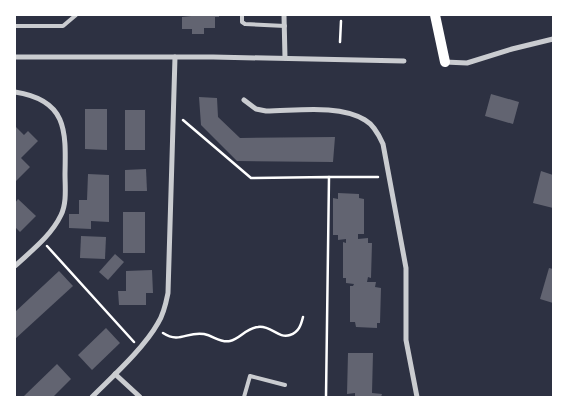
<svg xmlns="http://www.w3.org/2000/svg" width="568" height="412" font-family="'Fira Sans',sans-serif">
<style>
.building{fill:#626471}
.lines{fill:none;stroke-linecap:round;stroke-linejoin:round}
.path{stroke:#fff;stroke-width:2.5}
.service{stroke:#caccd0;stroke-width:4}
.minor{stroke:#caccd0;stroke-width:5}
.secondary{stroke:#fff;stroke-width:10}
</style>
<rect width="100%" height="100%" fill="#2d3142"/>
<g class="building">
<path d="M191 15H219V17H215V28H204V34H192V29H182V17L191 16Z"/>
<path d="M491 94 519 102 513 124 485 116Z"/>
<path d="M199 97 217 98 218 117 240 138 335 137 333 162 237 161 201 125Z"/>
<path d="M85 109H107V150L85 149Z"/>
<rect x="125" y="110" width="20" height="40"/>
<path d="M15 126 24 135 28 131 38 141 21 158 30 167 15 182Z"/>
<path d="M146 169 147 191H125V170Z"/>
<path d="M541 171 553 175V208L533 203Z"/>
<path d="M88 174 109 175V222L91 221V229L69 228V214H79V200H87Z"/>
<path d="M338 193 359 194V198L364 199V234H358V239L368 238V243H372L371 278 368 277 367 282H376L375 287 381 288 380 323H377V328L356 327 355 322H350V286H353L354 284 346 283V278H343V242L346 243V239L338 240V235H333V198L338 199Z"/>
<path d="M18 199 36 216 20 232 15 227V203Z"/>
<rect x="123" y="212" width="22" height="41"/>
<path d="M81 236 106 237 105 259 80 258Z"/>
<path d="M115 254 124 262 108 280 99 272Z"/>
<path d="M549 268 553 269V303L540 299Z"/>
<path d="M152 270 153 293H146V305H119L118 291H126V271Z"/>
<path d="M59 271 73 286 15 339V312Z"/>
<path d="M106 328 120 343 92 370 78 355Z"/>
<path d="M348 353H373L372 393 382 394 381 397H355V393L347 394Z"/>
<path d="M57 364 71 379 53 397H23Z"/>
</g>
<g class="lines">
<g class="path">
<path d="M340 42 341 21"/>
<path d="M183 120 251 178 329 177 326 397"/>
<path d="M329 177H378"/>
<path d="M47 246 134 342"/>
<path d="M163 333C180 344 187 331 204 334 214 336 220 343 230 341 240 339 246 328 258 327 271 325 278 339 290 335 299 332 301 325 303 317"/>
</g>
<g class="service">
<path d="M242 15V22L245 24 285 26"/>
<path d="M15 26H63L76 15"/>
<path d="M244 397 250 376 285 385"/>
</g>
<g class="minor">
<path d="M284 15 285 58"/>
<path d="M15 57H213L404 61"/>
<path d="M445 62 467 63 512 49 553 39"/>
<path d="M15 92C67 100 66 130 65 174 65 187 67 203 61 215 51 236 31 251 15 266"/>
<path d="M244 100 256 109 266 111C295 111 339 104 365 120 374 125 379 135 383 144L406 268V340L417 397"/>
<path d="M115 374 140 397"/>
<path d="M92 397C113 376 144 348 158 323 164 314 166 303 168 293L175 57"/>
</g>
<path class="secondary" d="M435 15 445 62"/>
</g>
<rect width="568" height="412" fill="none" stroke="#ffffff" stroke-width="32"/>
</svg>
